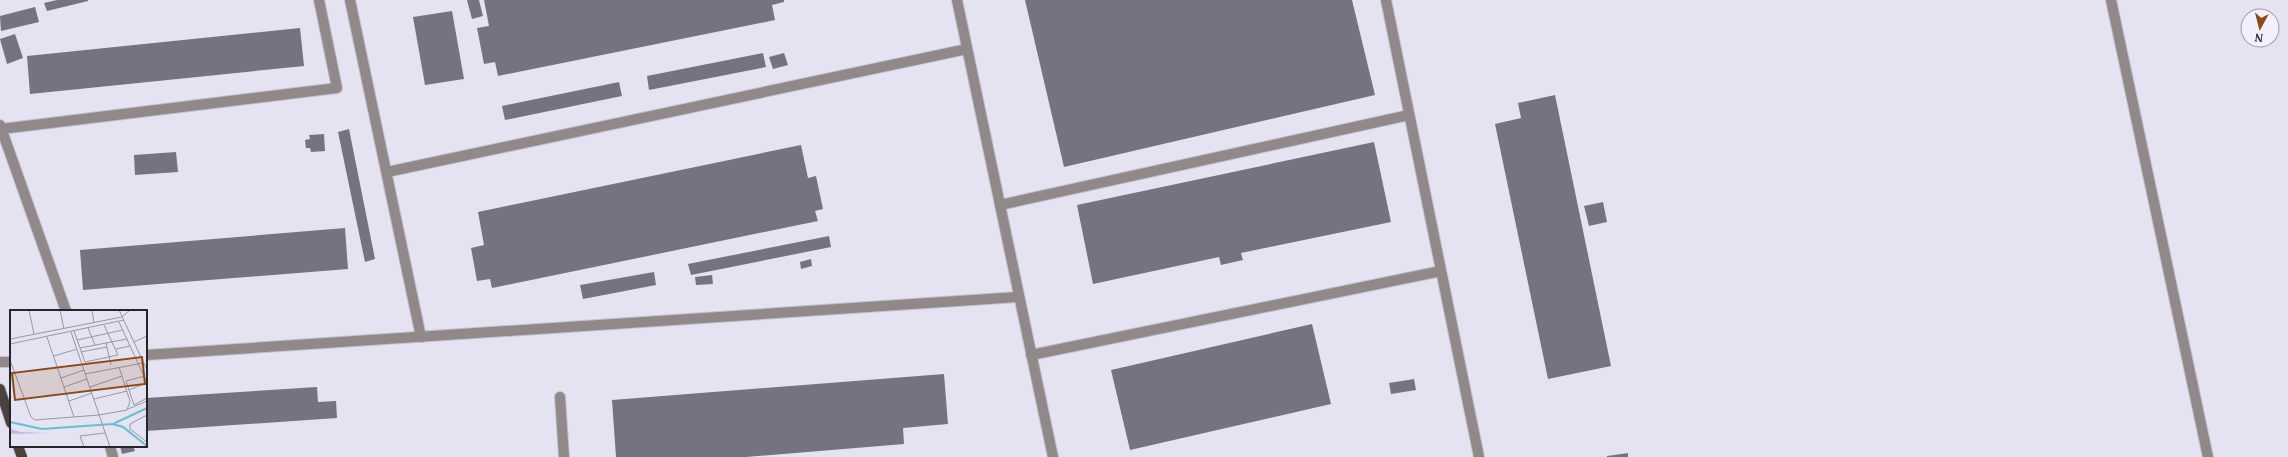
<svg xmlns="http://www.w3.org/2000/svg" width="2288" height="457" font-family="'PT Serif',serif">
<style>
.building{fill:#757380}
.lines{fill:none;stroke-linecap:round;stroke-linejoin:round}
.minor-casing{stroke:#c2c1ce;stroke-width:12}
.major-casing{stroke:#c2c1ce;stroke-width:12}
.minor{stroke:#918989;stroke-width:10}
.major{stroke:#4c403f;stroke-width:10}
.inset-river{fill:none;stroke:#69bed1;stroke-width:2}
.inset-road{fill:none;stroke:#9897a2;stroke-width:1}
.view{fill:#8b4a17;fill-opacity:0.15;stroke:#8b4a17;stroke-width:2}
.inset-edge{fill:none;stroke:#252429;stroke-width:2}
</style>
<rect width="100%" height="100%" fill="#e5e3f2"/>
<g class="building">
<path d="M57 0H88V1L47 11 44 3Z"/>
<path d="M467 0H479L483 16 472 19Z"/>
<path d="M484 0H784V2L772 5 775 20 498 76 495 62 484 64 477 28 489 26Z"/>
<path d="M1025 0H1352L1375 95 1064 167Z"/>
<path d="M35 7 39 22 1 31 0 16Z"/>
<path d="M452 11 464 79 425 85 413 17Z"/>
<path d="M300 28 304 66 30 94 27 56Z"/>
<path d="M15 34 23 58 7 64 0 39Z"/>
<path d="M763 53 766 67 649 90 647 76Z"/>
<path d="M784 53 788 65 773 69 769 57Z"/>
<path d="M619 82 622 96 505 120 502 106Z"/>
<path d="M1555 95 1611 366 1548 379 1495 124 1521 118 1518 103Z"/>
<path d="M349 129 375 259 365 262 338 132Z"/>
<path d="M324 134 325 151 311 152 310 148H306L305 140 310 139 309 135Z"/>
<path d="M1374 142 1391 222 1241 253 1243 260 1221 265 1219 257 1093 284 1077 205Z"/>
<path d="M801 145 808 178 816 176 823 209 815 211 818 221 492 288 490 279 477 281 471 248 484 245 478 212Z"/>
<path d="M176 152 178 172 135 175 134 155Z"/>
<path d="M1603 202 1607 222 1589 226 1584 206Z"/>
<path d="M345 228 348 269 83 290 80 250Z"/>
<path d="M829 236 831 247 691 275 688 264Z"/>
<path d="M811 259 812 266 801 269 800 262Z"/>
<path d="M654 272 656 285 583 299 580 285Z"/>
<path d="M712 275 713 284 696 285 695 277Z"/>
<path d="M1312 324 1331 404 1130 450 1111 370Z"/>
<path d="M944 374 948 424 903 428 904 444 746 457H616L612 400Z"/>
<path d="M1414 379 1416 390 1391 394 1389 383Z"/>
<path d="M317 387 318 402 336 401 337 418 146 431V398Z"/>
<path d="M120 446H133L135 451 122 454Z"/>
<path d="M1628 453V457H1607V456Z"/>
</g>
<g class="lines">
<defs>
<g id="minor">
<path d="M350 0 421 337"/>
<path d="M957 0 1053 457"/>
<path d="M1386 0 1479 457"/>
<path d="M2111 0 2208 457"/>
<path d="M0 125 66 311"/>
<path d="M1 129 337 88 319 0"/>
<path d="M387 172 967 49"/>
<path d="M1000 205 1409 115"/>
<path d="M146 355 1019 297"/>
<path d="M1031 355 1441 271"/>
<path d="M0 362H11"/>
<path d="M560 397 564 457"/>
<path d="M110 446 113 457"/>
</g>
<g id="major">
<path d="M0 389 11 423"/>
<path d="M18 446 22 457"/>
</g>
</defs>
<use href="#minor" class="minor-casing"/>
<use href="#major" class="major-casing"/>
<use href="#minor" class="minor"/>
<use href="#major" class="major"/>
</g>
<g transform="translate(10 310)">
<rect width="137" height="137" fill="#e5e3f2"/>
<path d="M0 119 11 122 38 123 0 124Z" fill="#c0b7e0"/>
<path class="inset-river" d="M0 112 32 119 103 114 137 98M103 114 113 117 137 136"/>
<path class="inset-road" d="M19 0 24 24M50 0 54 19M82 0 84 13M109 0 137 60M109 12 137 73 119 80M78 18 85 35M64 21 70 38 117 29M61 22 100 137M37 27 64 107M0 29 112 7 120 0M67 30 113 20M124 32 137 26M96 33 101 55M0 34 114 10M70 38 75 52 108 45 94 15M106 39 120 36M71 42 97 37M44 46 67 39M0 50 21 107 25 110 89 105 117 100 120 91 109 57M75 64 133 53M135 66 116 71 124 95 137 88M51 68 74 60M54 77 77 69M80 77 112 66M84 89 117 81M59 91 82 83M118 99 137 91M137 105 120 114V119L137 132M74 137 70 126 95 123"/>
<path class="view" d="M132 47 135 74 5 90 2 63Z"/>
<rect width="137" height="137" class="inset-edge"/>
</g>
<g transform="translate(2260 28) rotate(187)"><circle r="19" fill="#f3f0fd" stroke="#a19ea8"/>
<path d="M0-3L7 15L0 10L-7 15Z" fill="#8b4a17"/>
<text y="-6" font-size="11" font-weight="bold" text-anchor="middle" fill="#252429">N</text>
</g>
</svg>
